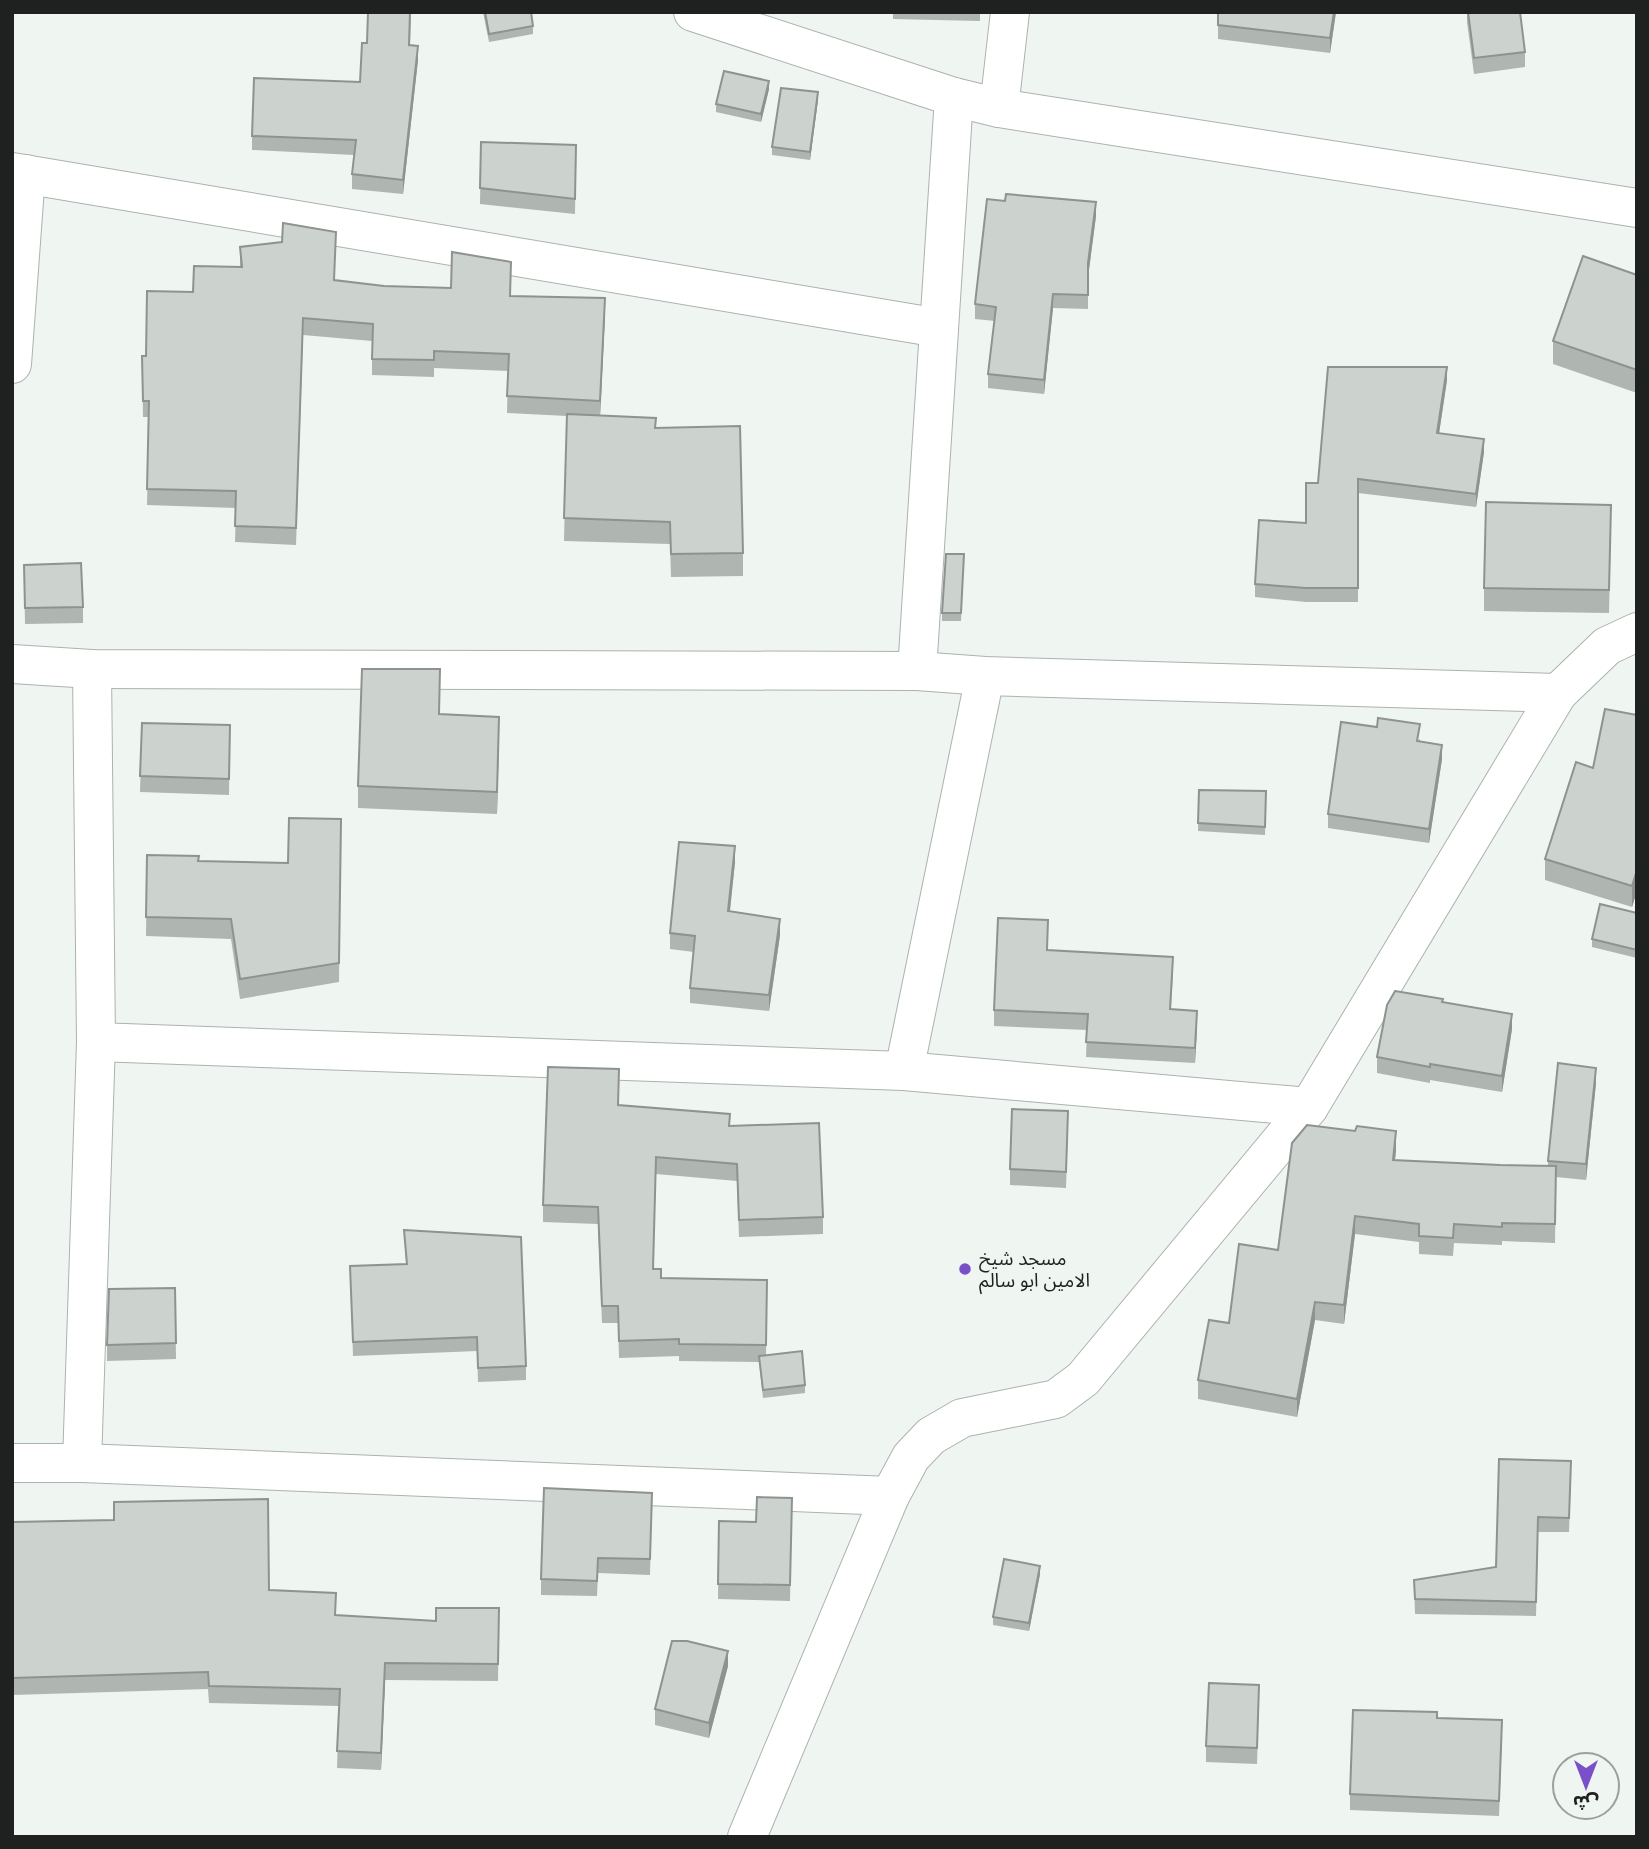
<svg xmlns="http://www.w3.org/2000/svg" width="1649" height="1849" font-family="'Nunito Sans','Noto Sans Arabic',sans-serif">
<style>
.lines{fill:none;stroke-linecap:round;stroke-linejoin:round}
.minor-casing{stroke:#acb2ae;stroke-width:40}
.minor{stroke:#fff;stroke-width:38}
.wall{fill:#afb5b1}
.shaded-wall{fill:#8f9390}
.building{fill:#ccd2ce;stroke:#8f9390;stroke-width:2}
.poi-dot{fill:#7950c9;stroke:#eff5f1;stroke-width:2.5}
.labels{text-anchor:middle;stroke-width:6;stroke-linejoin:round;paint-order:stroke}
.poi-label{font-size:19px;fill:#1f2120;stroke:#eff5f1;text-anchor:start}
</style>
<rect width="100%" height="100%" fill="#eff5f1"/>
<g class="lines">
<defs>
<g id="minor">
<path d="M693 12 954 97 999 108 1637 208"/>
<path d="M999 108 1010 12"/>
<path d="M12 172 939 328"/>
<path d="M12 364 26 174"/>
<path d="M12 664 92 669 917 671 985 676 1558 693 1607 646 1637 632"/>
<path d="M917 671 954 97"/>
<path d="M96 1042 904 1071 1309 1107"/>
<path d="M904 1071 985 676"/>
<path d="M12 1463H82L890 1496"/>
<path d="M82 1463 96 1042 92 669"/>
<path d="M747 1837 890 1496 911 1457 931 1436 962 1418 1056 1399 1083 1379 1309 1107 1558 693"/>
</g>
</defs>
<use href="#minor" class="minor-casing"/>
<use href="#minor" class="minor"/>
</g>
<g class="wall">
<path d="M368 12H411L410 45 418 60 403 194 352 189V174L354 155 252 150V136L360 82 367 43Z"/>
<path d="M483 12H531L533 26V34L489 42Z"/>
<path d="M893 12H980V21L893 19Z"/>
<path d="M1218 12H1336L1330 53 1218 39Z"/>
<path d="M1467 12H1520L1525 52V67L1474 74 1467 22Z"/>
<path d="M769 89 761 122 716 112V104Z"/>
<path d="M818 100 810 160 772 155V147Z"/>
<path d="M481 142 576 145 575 214 480 204Z"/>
<path d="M1096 216 1088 277V309L1053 308 1044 394 988 388V374L995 321 975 319V304Z"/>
<path d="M240 247 335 280 384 286 511 296 605 315 600 415 656 428 743 553V576L671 577 670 544 564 541 567 416 507 413 508 371 434 368V377L372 375V341L303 335 296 545 235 542 236 508 147 505 149 417H143L142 356H146L193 292 240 267Z"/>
<path d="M1637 275V393L1553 364V341Z"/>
<path d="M1447 380 1439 433 1484 452 1476 507 1358 493V602H1306L1255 597V584L1306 523 1318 483Z"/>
<path d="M1611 528 1609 613 1484 611V588Z"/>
<path d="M964 554 961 621H942V613Z"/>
<path d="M24 565 83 607V623L25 624Z"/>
<path d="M440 692 439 714 499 739 497 814 358 808V786Z"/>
<path d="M1637 715V891L1632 907 1545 880V859L1593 768Z"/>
<path d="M142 723 230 725 229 795 140 792Z"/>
<path d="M1420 739V742L1442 759 1429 843 1328 828V814Z"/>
<path d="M1199 790 1266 791 1265 835 1198 831Z"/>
<path d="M341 819 339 982 240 999 231 939 146 936 147 855 198 861 288 863Z"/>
<path d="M735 862 730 911 780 935 769 1011 690 1003V988L694 952 670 949V933Z"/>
<path d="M1637 913V958L1592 947V939Z"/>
<path d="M1048 936 1047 950 1173 973 1171 1009 1197 1026 1195 1063 1086 1057 1087 1030 994 1026V1010Z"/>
<path d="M1443 1002 1512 1029 1502 1092 1430 1080V1083L1377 1073V1057Z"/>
<path d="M1596 1083 1586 1180 1556 1177 1555 1243 1502 1241V1245L1454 1243 1453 1256 1419 1254V1242L1355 1234 1344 1324 1315 1320 1297 1417 1198 1399V1380L1229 1323 1278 1250 1396 1150 1395 1160 1500 1165 1548 1166V1161Z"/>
<path d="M618 1105 730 1126 823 1217V1234L739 1237 737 1181 656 1174 653 1269 661 1278 767 1280 766 1355 805 1385V1393L763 1398 759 1362 679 1361V1356L619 1358 618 1323H602L598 1224 543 1222V1205Z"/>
<path d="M1068 1127 1066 1188 1010 1185V1169Z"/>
<path d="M404 1230 526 1366V1380L478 1382 477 1351 353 1356 350 1266 406 1264Z"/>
<path d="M175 1288 176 1359 107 1361V1345Z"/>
<path d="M1571 1476 1569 1532H1538L1536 1616 1415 1614 1414 1580 1496 1567Z"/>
<path d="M652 1493 650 1575 598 1573 597 1596 541 1595V1579Z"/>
<path d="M792 1498 790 1601 718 1599 719 1521 756 1522Z"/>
<path d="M12 1522 269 1590 336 1615 436 1621 499 1608 498 1681 385 1680 381 1770 337 1768 339 1706 209 1703 208 1689 12 1695Z"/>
<path d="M1040 1574 1029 1631 993 1625V1617Z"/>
<path d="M728 1666 709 1738 655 1725V1709Z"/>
<path d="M1259 1700 1257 1764 1206 1762V1746Z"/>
<path d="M1437 1718 1502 1736 1499 1816 1350 1810V1794Z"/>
</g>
<g class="shaded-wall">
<path d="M1334 12H1336L1330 53V38Z"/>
<path d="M418 46V60L403 194V180Z"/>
<path d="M769 81V89L761 122V114Z"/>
<path d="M818 92V100L810 160V152Z"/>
<path d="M1096 202V216L1088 277V263Z"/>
<path d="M1053 294V308L1044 394V380Z"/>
<path d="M605 298V315L600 417V401Z"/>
<path d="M1447 367V380L1437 447V433Z"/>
<path d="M1484 439V452L1476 507V494Z"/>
<path d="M499 717V739L497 814V792Z"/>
<path d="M1442 745V759L1429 843V829Z"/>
<path d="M735 846V862L728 927V911Z"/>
<path d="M1637 870V891L1632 907V886Z"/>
<path d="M780 919V935L769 1011V995Z"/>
<path d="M1197 1011V1026L1195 1063V1048Z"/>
<path d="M1512 1014V1029L1502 1092V1076Z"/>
<path d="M1596 1068V1083L1586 1180V1164Z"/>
<path d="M1396 1131V1150L1393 1178V1160Z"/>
<path d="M1355 1216V1234L1344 1324V1305Z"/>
<path d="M1315 1302V1320L1297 1417V1399Z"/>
<path d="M1040 1566V1574L1029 1631V1623Z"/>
<path d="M728 1651V1666L709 1738V1723Z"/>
<path d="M385 1663V1680L381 1770V1753Z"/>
</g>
<g class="building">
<path d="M368 12H410L409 45 418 46 403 180 352 174 356 140 252 136 254 78 360 82 362 43H367Z"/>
<path d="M485 12H531L533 26 489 34Z"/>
<path d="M1218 12H1334L1330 38 1218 25Z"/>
<path d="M1468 12H1520L1525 52 1474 58Z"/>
<path d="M724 71 769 81 761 114 716 104Z"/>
<path d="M781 88 818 92 810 152 772 147Z"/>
<path d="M481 142 576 145 575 199 480 188Z"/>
<path d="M1006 194 1096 202 1088 263V295L1053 294 1044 380 988 374 996 307 975 304 987 199 1005 201Z"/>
<path d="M283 223 336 232 334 280 384 286 451 288 452 252 511 262 510 296 605 298 600 401 507 396 509 354 434 351V360L372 359 373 324 303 318 296 528 235 526 236 491 147 489 149 401H143L142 356H146L147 291 193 292 194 266 242 267 240 247 282 242Z"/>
<path d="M1583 256 1637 275V370L1553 341Z"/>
<path d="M1328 367H1447L1437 433 1484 439 1476 494 1358 479V588H1306L1255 584 1259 520 1306 523V483H1318Z"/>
<path d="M567 414 656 418 655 428 740 426 743 553 671 554 670 522 564 518Z"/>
<path d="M1486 502 1611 505 1609 590 1484 588Z"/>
<path d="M946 554H964L961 613H942Z"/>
<path d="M81 563 83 607 25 608 24 565Z"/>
<path d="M362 669H440L439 714 499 717 497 792 358 786Z"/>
<path d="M1605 709 1637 715V870L1632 886 1545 859 1576 762 1593 768Z"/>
<path d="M1378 718 1420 724 1417 741 1442 745 1429 829 1328 814 1341 722 1377 727Z"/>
<path d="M142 723 230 725 229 779 140 776Z"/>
<path d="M1199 790 1266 791 1265 827 1198 823Z"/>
<path d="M289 818 341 819 339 963 240 979 231 919 146 917 147 855 199 856 198 861 288 863Z"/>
<path d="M679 842 735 846 728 911 780 919 769 995 690 988 695 936 670 933Z"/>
<path d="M1600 904 1637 913V950L1592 939Z"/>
<path d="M998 918 1048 920 1047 950 1173 957 1170 1009 1197 1011 1195 1048 1086 1042 1088 1014 994 1010Z"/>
<path d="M1395 991 1443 999 1442 1002 1512 1014 1502 1076 1430 1064V1067L1377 1057 1387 1005Z"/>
<path d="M1558 1063 1596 1068 1586 1164 1548 1161Z"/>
<path d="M548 1067 619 1069 618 1105 730 1114 729 1126 819 1123 823 1217 739 1220 737 1164 656 1157 653 1269H661V1278L767 1280 766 1345 679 1344V1339L619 1341 618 1306H602L598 1207 543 1205Z"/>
<path d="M1012 1109 1068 1111 1066 1172 1010 1169Z"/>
<path d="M1307 1125 1355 1131 1357 1126 1396 1131 1393 1160 1500 1165 1556 1166 1555 1224 1502 1223V1227L1454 1224 1453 1238 1419 1236V1224L1355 1216 1344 1305 1315 1302 1297 1399 1198 1380 1209 1320 1229 1323 1239 1244 1278 1250 1292 1143Z"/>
<path d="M404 1230 521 1237 526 1366 478 1368 477 1337 353 1342 350 1266 407 1264Z"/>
<path d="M175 1288 176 1343 107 1345 109 1289Z"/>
<path d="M802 1351 805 1385 763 1390 759 1356Z"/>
<path d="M1499 1459 1571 1461 1569 1518 1538 1517 1536 1602 1415 1599 1414 1580 1496 1567Z"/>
<path d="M544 1488 652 1493 650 1559 598 1558 597 1581 541 1579Z"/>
<path d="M757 1497 792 1498 790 1585 718 1584 719 1521 756 1522Z"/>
<path d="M268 1499 269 1590 336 1593 335 1615 436 1621V1608H499L498 1664 385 1663 381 1753 337 1751 340 1689 209 1686 208 1672 12 1678V1522L114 1520V1502Z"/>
<path d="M1004 1559 1040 1566 1029 1623 993 1617Z"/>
<path d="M672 1641H687L728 1651 709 1723 655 1709Z"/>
<path d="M1209 1683 1259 1685 1257 1748 1206 1746Z"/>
<path d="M1353 1710 1437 1712V1718L1502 1720 1499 1801 1350 1794Z"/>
</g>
<circle class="poi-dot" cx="965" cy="1269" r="7"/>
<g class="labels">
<g class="poi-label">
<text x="979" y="1265">مسجد شيخ<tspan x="979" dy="22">الامين ابو سالم</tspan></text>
</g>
</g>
<rect width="1649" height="1849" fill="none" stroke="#1f2120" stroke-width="28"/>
<g transform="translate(1586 1786) rotate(180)"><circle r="33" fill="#eff5f1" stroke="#9ca09d" stroke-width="2"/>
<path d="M0-5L12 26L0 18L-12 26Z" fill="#7950c9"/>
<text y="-10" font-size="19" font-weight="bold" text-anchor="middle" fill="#1f2120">ش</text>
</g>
</svg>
